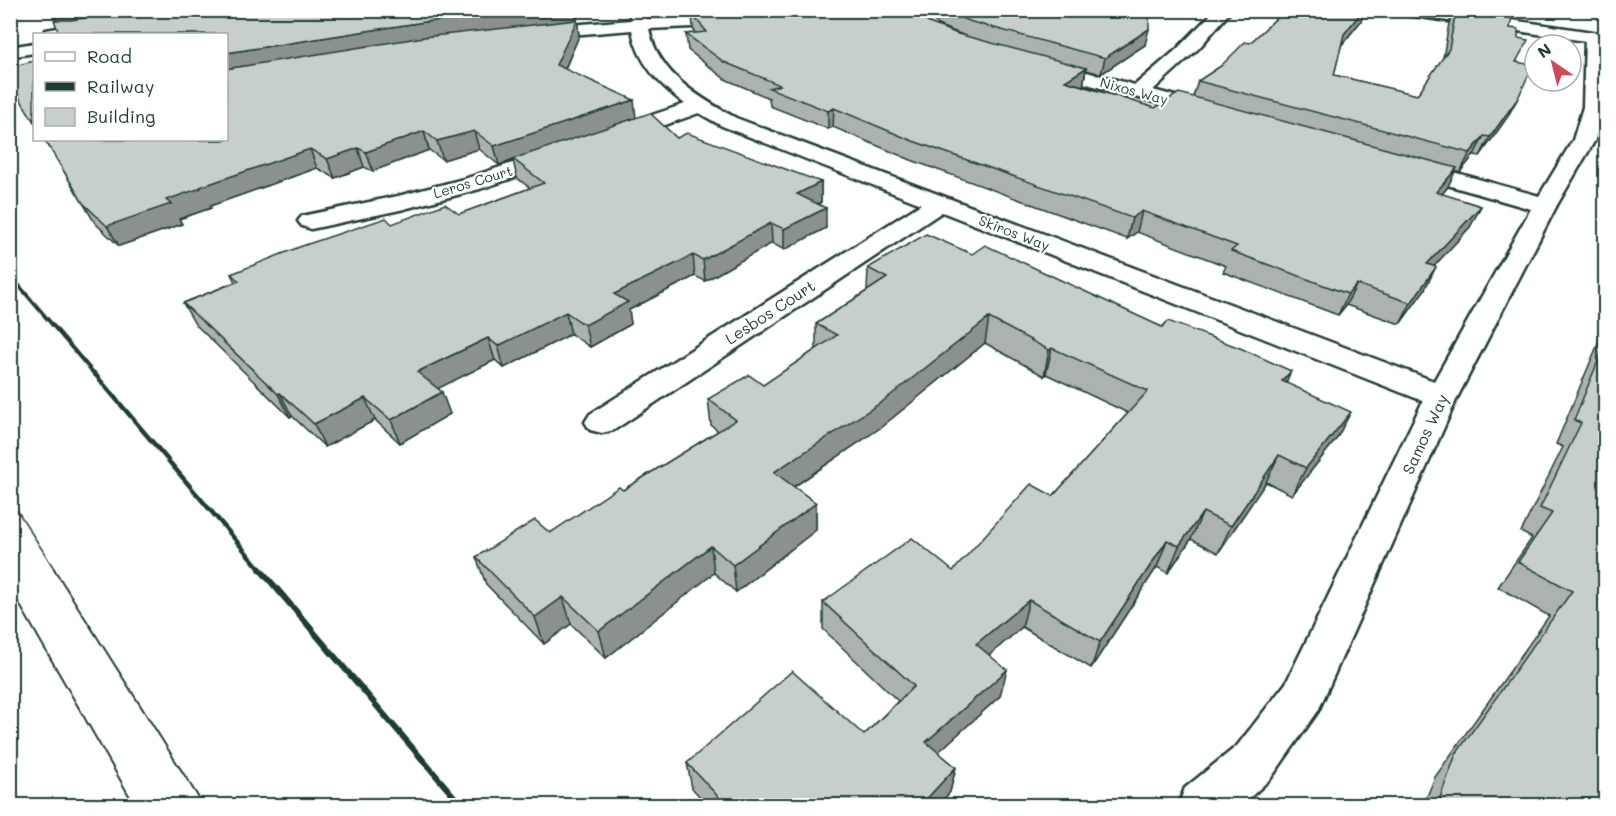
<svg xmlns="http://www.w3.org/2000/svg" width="1616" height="816" font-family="Mali,sans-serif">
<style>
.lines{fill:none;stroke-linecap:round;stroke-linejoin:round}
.minor-casing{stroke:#1f3d34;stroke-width:5}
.major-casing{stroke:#1f3d34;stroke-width:5}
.minor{fill:#fff;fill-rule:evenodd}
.major{fill:#fff;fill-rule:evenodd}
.tram-far1{stroke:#1f3d34;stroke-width:1.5}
.tram{stroke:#1f3d34;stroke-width:2}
.rail-far2{stroke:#1f3d34;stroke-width:4}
.rail-far1{stroke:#1f3d34;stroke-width:4.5}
.rail{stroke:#1f3d34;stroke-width:6}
.wall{fill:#abb2af;stroke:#1f3d34;stroke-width:1.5}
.shaded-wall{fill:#8b918f;stroke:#1f3d34;stroke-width:1.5}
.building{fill:#c7cfcc;stroke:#1f3d34;stroke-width:1.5}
.labels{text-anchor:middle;stroke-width:4.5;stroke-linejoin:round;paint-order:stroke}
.far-street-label{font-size:14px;fill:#1f3d34;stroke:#fff}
.street-label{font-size:16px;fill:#1f3d34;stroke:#fff}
</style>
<rect width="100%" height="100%" fill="#fff"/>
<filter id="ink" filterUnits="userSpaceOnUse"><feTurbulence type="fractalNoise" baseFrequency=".0167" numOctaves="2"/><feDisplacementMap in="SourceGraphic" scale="12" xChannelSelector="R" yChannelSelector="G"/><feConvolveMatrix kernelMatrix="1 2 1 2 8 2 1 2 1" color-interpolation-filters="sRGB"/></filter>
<g filter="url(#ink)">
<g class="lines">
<defs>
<g id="minor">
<path d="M629 10H645L647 19 742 16 744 20 742 24 736 25 649 29C658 74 698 97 736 118L1434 381 1531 209 1402 172 1399 167 1402 162 1410 160 1539 196 1573 140 1583 107 1585 38 1588 34H1600L1603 38V107L1595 140 1557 205 1458 396 1318 711 1271 778 1241 806H1178L1185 788 1237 746 1286 683 1423 401 942 212 614 430 602 433 590 430 585 422 590 414 921 204 722 126 699 113 623 140 615 141 607 140 604 135 607 130 685 104C659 84 638 63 632 30L533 38 527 37 524 33 527 29 533 28 631 20Z"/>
<path d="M1215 10 1230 12 1199 48 1153 90 1219 108 1222 112 1219 116H1205L1035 70 1033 66 1035 62 1042 60 1135 85 1176 50Z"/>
<path d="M558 148 566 150 569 155 566 160 480 189 400 210 311 229 302 226 298 221 302 216 398 196 464 179Z"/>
</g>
<g id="major">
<path d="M164 10H204L196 15 79 34H43L46 30 52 29Z"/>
<path d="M1399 10H1444L1606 34V44L1407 15Z"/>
<path d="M34 43V53L10 57V47Z"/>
</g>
</defs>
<use href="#minor" class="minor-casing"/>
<use href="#major" class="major-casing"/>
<use href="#minor" class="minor"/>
<use href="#major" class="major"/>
<path class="tram-far1" d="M10 499 55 570"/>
<g class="tram">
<path d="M54 569 204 806"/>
<path d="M10 588 135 806"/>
</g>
<path class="rail-far2" d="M10 275 95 375"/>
<path class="rail-far1" d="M94 373 261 570"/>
<path class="rail" d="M260 569 462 806"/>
</g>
<g class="wall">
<path d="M51 10H161L163 14 167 16 202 10H576L579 36 565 69 636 118 677 138 821 182V202L818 204 826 228 784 250 772 243 705 281 695 276 629 310 631 324 590 347 571 334 504 368 495 360 438 388 450 414 400 443 375 420 325 447 292 416 290 417 195 324 183 303 235 282 231 274 392 224 459 214 530 188 517 178 513 160 499 165 479 149 443 160 429 150 373 171 364 167 335 178 317 168 210 206 211 208 179 219 182 224 119 246 95 223 45 140H226L56 20Z"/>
<path d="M685 10H912L929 23 963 35 942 27 918 10H1060L1145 45 1101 74 1086 70 1083 86 1155 108 1193 97 1198 81 1221 66 1250 43 1285 10H1365L1361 21 1341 46 1334 75 1417 95 1443 58 1449 23 1455 10H1511L1508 15 1510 28 1517 62 1508 116 1480 156 1474 155 1460 172 1455 171 1447 188 1442 194 1481 206 1470 227 1434 266 1425 289 1400 324 1346 305 1338 315 1223 272 1226 266 1137 232 1127 239 911 160 833 127 828 129 770 106 769 98 725 79 688 50 686 34 696 33 693 29 692 14 687 15Z"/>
<path d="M972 254 1162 327 1291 371 1286 382 1337 438 1292 495 1266 482 1218 553 1191 539 1168 573 1157 567 1091 668 1022 627 989 655 1000 696 938 752 956 767 950 792 938 806H708L692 788 687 763 864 735 898 701 823 629V602L953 571 1053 496 1128 413 1046 374 1044 376 985 343 880 428 794 487 816 503V530L736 592 714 573 606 658 571 624 544 644 486 584 476 557 550 533 623 490 718 431 711 425 708 399 763 385 816 349V324L867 291 868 268Z"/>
<path d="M1605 307V318L1600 316Z"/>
<path d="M1605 327V806H1423L1435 777 1549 616 1498 587 1532 538 1521 532 1563 447 1556 444Z"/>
</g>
<g class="shaded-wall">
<path d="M51 10H148L59 26Z"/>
<path d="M538 10H576L579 36 559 82 556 65 226 71V53L424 22Z"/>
<path d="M1363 10H1365L1361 21 1337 50 1344 34Z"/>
<path d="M1149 29 1145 45 1101 74 1105 58Z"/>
<path d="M1086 68 1083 86 1065 81Z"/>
<path d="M1518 98 1508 116 1480 156 1490 137Z"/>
<path d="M634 100 636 118 499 165 494 146Z"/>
<path d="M834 108 833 127 828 129V111Z"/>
<path d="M424 131 429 150 373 171 366 152Z"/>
<path d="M474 131 479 149 443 160 437 141Z"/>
<path d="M1484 136 1474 155 1460 172 1470 153Z"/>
<path d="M358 148 364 167 335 178 327 159Z"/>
<path d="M310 149 317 168 210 206 211 208 179 219 182 224 119 246 107 226 166 200 200 187Z"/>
<path d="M1457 168 1447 188 1426 212 1436 192Z"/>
<path d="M821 182V202L797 214V194Z"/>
<path d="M1481 206 1470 227 1416 286 1427 264Z"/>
<path d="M826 208V228L784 250V229Z"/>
<path d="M1142 211 1137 232 1127 239 1132 218Z"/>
<path d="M771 223 772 243 705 281 703 260Z"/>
<path d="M693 255 695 276 629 310 631 324 590 347 585 325 614 294Z"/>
<path d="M1436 267 1425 289 1400 324 1411 303Z"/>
<path d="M1357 284 1346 305 1338 315 1348 294Z"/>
<path d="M566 312 571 334 504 368 498 346Z"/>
<path d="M989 318 985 343 880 428 775 499 774 472Z"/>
<path d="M488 338 495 360 425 395 417 372Z"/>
<path d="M1052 348 1046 374 1044 376 1049 350Z"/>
<path d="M1291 371 1280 397 1282 381Z"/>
<path d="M442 392 450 414 400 443 391 420Z"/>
<path d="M280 393 292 416 290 417 278 394Z"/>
<path d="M365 398 375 420 325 447 314 424Z"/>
<path d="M1351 412 1337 438 1292 495 1306 468Z"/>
<path d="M1279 455 1266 482 1218 553 1231 526Z"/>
<path d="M816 503V530L736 592 733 565Z"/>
<path d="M1203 512 1191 539 1168 573 1179 546Z"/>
<path d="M1167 540 1157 567 1091 668 1100 642Z"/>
<path d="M711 546 714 573 606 658 599 631Z"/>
<path d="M563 597 571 624 544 644 535 617Z"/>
<path d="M1029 600 1022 627 971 671 976 644Z"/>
<path d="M1007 670 1000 696 922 767 926 742Z"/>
<path d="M956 767 950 792 938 806H920Z"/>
</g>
<g class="building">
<path d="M134 10H157L167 16 202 10H538L424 22 226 53V34H59L54 20H71Z"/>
<path d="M766 10H912L929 23 958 34 1086 68 1065 81 1155 108 1179 93 1457 168 1436 192 1481 206 1427 264 1436 267 1411 303 1357 284 1348 294 1231 251 1237 246 1142 211 1132 218 913 141 834 108 828 111 769 88 780 85 724 62 686 34 707 32 691 13Z"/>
<path d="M941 10H1060L1079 17 1080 10H1149V29L1105 58 972 22Z"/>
<path d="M1285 10H1363L1344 34 1334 75 1417 95 1449 49 1456 10H1475L1512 16 1510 28 1518 29V38L1528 40 1516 62 1533 65 1518 98 1490 137 1484 136 1470 153 1198 81 1221 66 1245 42 1250 43Z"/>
<path d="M577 20 556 65 634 100 494 146 474 131 437 141 424 131 366 152 358 148 327 159 310 149 200 187 201 188 166 200 171 204 107 226 83 203 45 140H226V69L424 37Z"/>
<path d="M34 61V122L10 82V67Z"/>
<path d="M650 113 677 138 687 133 821 182 797 194 826 208 784 229 771 223 703 260 693 255 614 294 628 302 585 325 566 312 498 346 488 338 417 372 442 392 391 420 365 398 314 424 280 393 278 394 183 303 239 281 231 274 302 246 386 218 392 224 445 204 459 214 544 183 513 159Z"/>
<path d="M926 234 972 254 985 245 1162 327 1168 321 1240 348 1291 371 1282 381 1351 412 1306 468 1279 455 1231 526 1203 512 1179 546 1167 540 1100 642 1029 600 976 644 1007 670 926 742 956 767 920 806H727L687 763 792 671 864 735 914 686 823 602 912 538 953 571 1031 484 1053 496 1148 391 1052 348 1049 350 989 318 882 402 774 472 816 503 733 565 711 546 599 631 563 597 535 617 476 557 535 520 550 533 619 487 623 490 736 420 708 399 749 375 763 385 837 335 816 324 887 278 868 268Z"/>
<path d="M1605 344V806H1437L1456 754 1572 591 1518 562 1552 513 1540 508 1581 423 1574 420Z"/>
</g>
</g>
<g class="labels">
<g class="far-street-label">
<text transform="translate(1134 91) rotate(15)" y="5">Nixos Way</text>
<text transform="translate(473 182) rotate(-17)" y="5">Leros Court</text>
<text transform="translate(1014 233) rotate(21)" y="5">Skiros Way</text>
</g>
<g class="street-label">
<text transform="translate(770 312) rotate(-33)" y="6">Lesbos Court</text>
<text transform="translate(1425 434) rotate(-65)" y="6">Samos Way</text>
</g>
</g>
<rect width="1616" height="816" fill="none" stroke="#fff" stroke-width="36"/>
<rect x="18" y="18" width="1580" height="780" fill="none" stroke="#1f3d34" stroke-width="2" filter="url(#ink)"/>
<rect x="33" y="33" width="195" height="108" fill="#ffffff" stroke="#a5b1ae" stroke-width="1.5"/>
<rect x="45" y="52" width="30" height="9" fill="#ffffff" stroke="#a5b1ae" stroke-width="1.5"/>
<text x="87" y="63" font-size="18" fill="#1f3d34">Road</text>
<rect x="45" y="82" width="30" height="9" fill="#1f3d34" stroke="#a5b1ae" stroke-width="1.5"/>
<text x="87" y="93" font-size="18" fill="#1f3d34">Railway</text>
<rect x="45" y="108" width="30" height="18" fill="#c7cfcc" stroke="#a5b1ae" stroke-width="1.5"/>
<text x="87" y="123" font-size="18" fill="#1f3d34">Building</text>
<g transform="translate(1553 63) rotate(325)"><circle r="28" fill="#ffffff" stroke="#a5b1ae" stroke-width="1.5"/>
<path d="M0-4.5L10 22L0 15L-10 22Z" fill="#d1495b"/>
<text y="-9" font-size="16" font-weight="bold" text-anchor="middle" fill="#1f3d34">N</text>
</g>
</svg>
